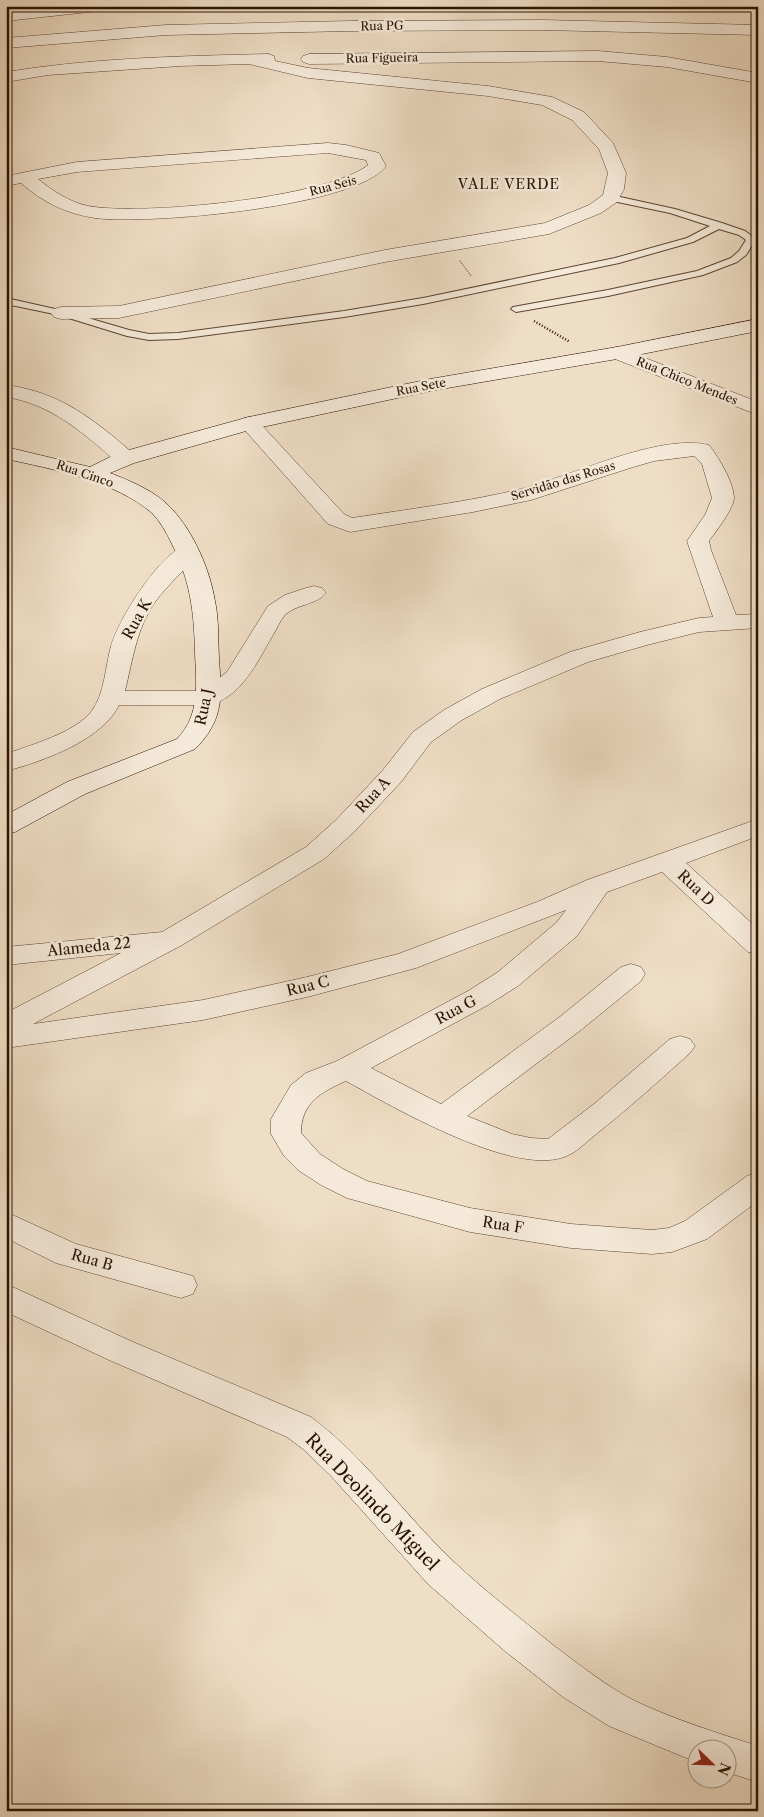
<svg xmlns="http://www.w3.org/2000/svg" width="764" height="1817" font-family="'Libre Caslon Text',serif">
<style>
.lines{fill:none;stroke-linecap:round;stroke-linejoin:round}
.lane-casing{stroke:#5c4532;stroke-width:2}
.street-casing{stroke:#5c4532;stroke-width:1}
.secondary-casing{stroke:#2b1200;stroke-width:1}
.path-far1{stroke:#2b1200;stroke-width:2;stroke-dasharray:0.5 2;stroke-linecap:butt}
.path{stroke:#2b1200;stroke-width:2.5;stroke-dasharray:1 2;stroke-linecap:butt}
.lane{fill:#f5eada;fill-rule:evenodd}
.street{fill:#f5eada;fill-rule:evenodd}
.secondary{fill:#f5eada;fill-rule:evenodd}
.labels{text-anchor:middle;stroke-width:5;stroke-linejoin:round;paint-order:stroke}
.far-street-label{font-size:12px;fill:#2b1200;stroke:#f5eada}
.far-neighbourhood-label{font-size:14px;letter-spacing:1px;fill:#2b1200;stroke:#f5eada}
.street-label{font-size:15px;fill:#2b1200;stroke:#f5eada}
.near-street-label{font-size:18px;fill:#2b1200;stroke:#f5eada}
</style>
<rect width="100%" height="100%" fill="#efdec6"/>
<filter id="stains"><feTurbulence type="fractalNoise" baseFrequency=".004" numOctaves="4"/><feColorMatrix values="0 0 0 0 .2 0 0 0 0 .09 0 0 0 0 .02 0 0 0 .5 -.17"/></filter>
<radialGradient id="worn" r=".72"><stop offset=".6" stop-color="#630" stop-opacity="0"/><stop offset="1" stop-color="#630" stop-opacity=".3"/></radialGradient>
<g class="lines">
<defs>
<path id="lane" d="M611 195 675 209 722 223 745 231 756 239 746 255 737 262 703 275 608 296 516 312 511 309 513 307 608 290 697 271 731 258 739 251 746 240 739 235 719 229 693 242 619 263 423 304 344 317 178 339 149 340 127 336 59 315 6 304V298L64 311 129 330 149 334 178 333 344 311 423 298 615 258 687 238 710 226 670 213 608 200V196Z"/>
<g id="street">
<path d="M53 6H106L103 9 98 11 6 21V11Z"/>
<path d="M542 20 758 25V35L542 30 351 31 166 35 6 48V38L166 25 351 21Z"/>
<path d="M598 51 667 57 758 73V83L667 67 598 61 309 64 303 62 301 59 303 56 309 54Z"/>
<path d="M268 54 274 56 275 61 308 68 488 86 552 97 584 112 613 143 626 173 624 189 617 202 601 213 549 234 385 262 119 318 61 319 54 317 51 313 54 309 61 307 119 306 385 250 545 223 589 205 603 195 608 173 599 149 572 120 542 105 488 96 308 78 249 64 180 66 48 75 6 82V72C92 58 181 56 268 54Z"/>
<path d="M328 143 346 145 379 153 386 166C357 207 146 225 95 218 67 214 42 202 21 183L6 186V176L77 162ZM328 153 366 160 368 165C327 198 141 216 88 206 69 202 53 191 38 179L77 172Z"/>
<path d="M617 347 758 402V415L610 357 607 353 610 349Z"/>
<path d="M6 385C51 391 79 409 114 437 121 444 131 450 137 458L134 463 126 464 118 463C84 434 52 404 6 397Z"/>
<path d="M249 417 256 419 344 514 352 518C410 509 468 502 525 488 574 475 660 433 709 445 719 458 733 481 734 497 734 509 716 531 709 541L711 550 736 615 758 614V628L699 632 647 645 588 662 500 699 462 720 431 742 401 782 354 832 324 859 182 945 33 1024 203 1000 307 977 398 954 537 902 587 880 758 819V836L686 863 758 929V954L748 952 662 872 607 892 577 936 518 986 488 1005 371 1068 441 1104 561 1016 621 967 631 964 641 967 645 974 641 981 581 1030 467 1116 512 1134 531 1138 548 1139 594 1104 670 1039 680 1036 690 1039 695 1046 690 1053C659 1081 628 1109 595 1135 585 1143 576 1153 564 1157 512 1176 393 1107 346 1081 321 1092 301 1103 301 1133L320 1154 343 1169 367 1181 470 1208 571 1224 652 1230 669 1228 685 1221 747 1176 758 1172V1201L707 1239 672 1252 652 1254 571 1248 470 1232 347 1198 321 1185 298 1170 284 1156 271 1134V1119L291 1085 306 1073 337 1061 468 991 498 972 557 922 566 910 416 968 307 997 203 1020 6 1048V1013L121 953 6 965V947L162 932 306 847 336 820 383 770 413 732 444 710 482 689 570 652 640 632 699 618 713 617 687 541 705 515 712 498 702 464 694 456 654 461 630 468 531 500 473 512 350 532 328 524 242 427 239 423 242 419Z"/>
<path d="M187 545 195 547 198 552C186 570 168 584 155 602 136 630 133 659 125 691H203L227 672 268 606 285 595 306 588 314 586 322 588 326 593C317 605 296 604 285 615 280 620 277 629 273 635 257 662 242 697 209 705H119C103 740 41 762 6 771V754C31 745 74 733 91 712 105 694 105 667 111 646 118 620 160 552 187 545Z"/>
<path d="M6 1212 76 1244 193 1276 197 1285 193 1294 181 1298 56 1263 6 1238Z"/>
<path d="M6 1284 133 1342 311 1417C366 1458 405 1516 454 1562 485 1591 520 1618 553 1645 580 1665 607 1687 637 1702 676 1720 717 1733 758 1746V1782L726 1772V1750H696V1762L609 1726 563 1697 506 1652 428 1584 331 1476 303 1449 287 1437 109 1360 6 1312Z"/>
</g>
<path id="secondary" d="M758 319V331L617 359 430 391 253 429 134 463 110 473C131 481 157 492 172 509 194 533 210 570 215 601 219 620 218 639 219 658 220 677 223 696 217 715 213 728 205 739 195 749L85 794 15 832 6 834V815L67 782 177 739C201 714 196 683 195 652 194 610 190 580 171 542 166 532 160 521 152 513 115 481 53 469 6 459V447L90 467 118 453 249 417 430 379 617 347Z"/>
</defs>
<use href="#lane" class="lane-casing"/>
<use href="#street" class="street-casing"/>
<use href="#secondary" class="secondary-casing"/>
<path class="path-far1" d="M460 261 471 276"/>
<path class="path" d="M534 321 570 342"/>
<use href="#lane" class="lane"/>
<use href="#street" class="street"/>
<use href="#secondary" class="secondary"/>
</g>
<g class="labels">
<g class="far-street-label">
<text transform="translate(382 26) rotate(-1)" y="4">Rua PG</text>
<text transform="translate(382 58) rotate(-1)" y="4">Rua Figueira</text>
<text transform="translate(333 186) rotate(-15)" y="4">Rua Seis</text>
<text transform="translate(687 381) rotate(22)" y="4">Rua Chico Mendes</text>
<text transform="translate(421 387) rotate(-11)" y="4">Rua Sete</text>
<text transform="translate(85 474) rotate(19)" y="4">Rua Cinco</text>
<text transform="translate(563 481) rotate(-17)" y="4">Servidão das Rosas</text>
</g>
<g class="far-neighbourhood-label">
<text x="509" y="189">VALE VERDE</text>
</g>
<g class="street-label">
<text transform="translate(137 619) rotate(-61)" y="5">Rua K</text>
<text transform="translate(204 707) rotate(-78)" y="5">Rua J</text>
<text transform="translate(373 795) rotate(-47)" y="5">Rua A</text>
<text transform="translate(696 888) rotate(43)" y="5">Rua D</text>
<text transform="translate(89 947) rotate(-6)" y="5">Alameda 22</text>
<text transform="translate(308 986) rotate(-14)" y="5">Rua C</text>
<text transform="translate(456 1010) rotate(-28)" y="5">Rua G</text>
<text transform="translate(503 1225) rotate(9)" y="5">Rua F</text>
<text transform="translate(92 1260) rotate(16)" y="5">Rua B</text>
</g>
<g class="near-street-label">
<text transform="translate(372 1502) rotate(46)" y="6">Rua Deolindo Miguel</text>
</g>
</g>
<rect width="764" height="1817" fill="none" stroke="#efdec6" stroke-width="25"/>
<rect x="8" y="8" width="749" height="1802" fill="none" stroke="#2b1200" stroke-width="2.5"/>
<rect x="12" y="12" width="739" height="1792" fill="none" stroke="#2b1200"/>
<g transform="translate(712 1764) rotate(113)"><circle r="24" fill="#f5eada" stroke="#a49483"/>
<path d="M0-4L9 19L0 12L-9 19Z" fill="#8f2418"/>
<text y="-8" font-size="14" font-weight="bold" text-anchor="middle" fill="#2b1200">N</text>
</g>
<rect width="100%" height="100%" filter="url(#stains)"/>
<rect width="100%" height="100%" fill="url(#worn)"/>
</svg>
